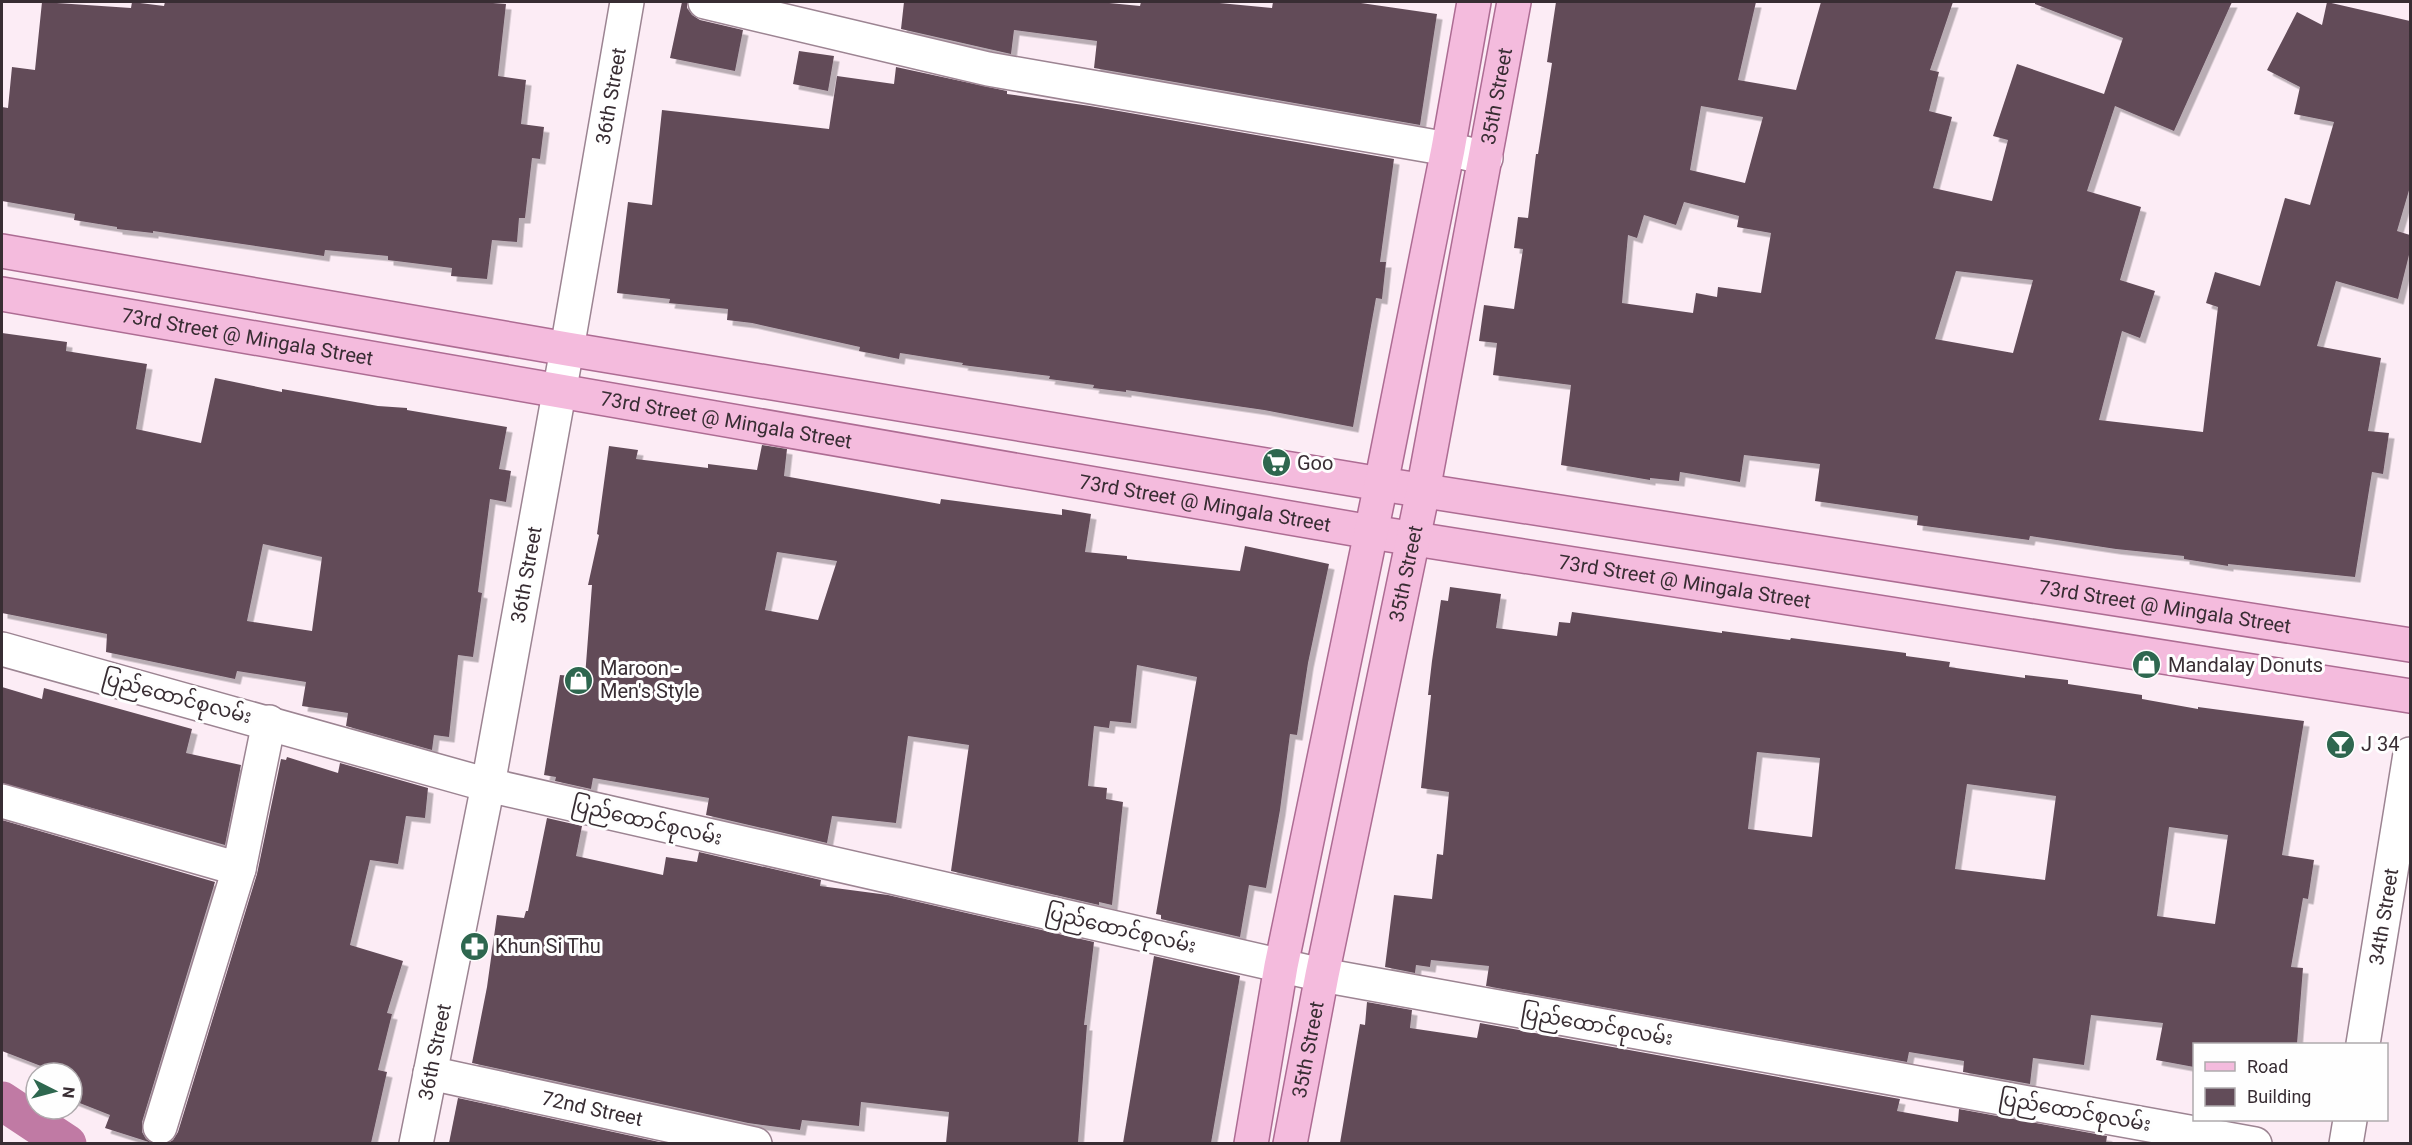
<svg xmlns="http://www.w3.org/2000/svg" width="2412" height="1145" font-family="Roboto,'Noto Sans Myanmar',sans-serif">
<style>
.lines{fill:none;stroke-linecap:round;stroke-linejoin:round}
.canal{stroke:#c07aa4;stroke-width:39}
.building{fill:#624c59;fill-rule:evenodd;filter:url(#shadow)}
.minor-casing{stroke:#9c8492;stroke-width:36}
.primary-casing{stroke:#ad6c93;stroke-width:36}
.minor{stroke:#fff;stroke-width:33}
.primary{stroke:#f4bbdd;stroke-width:33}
.labels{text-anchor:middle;stroke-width:6;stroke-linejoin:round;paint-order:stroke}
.street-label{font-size:20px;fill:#382d33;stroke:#fefefe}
.poi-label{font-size:20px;fill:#382d33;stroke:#fefefe;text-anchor:start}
</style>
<defs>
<filter id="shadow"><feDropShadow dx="5.5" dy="5.5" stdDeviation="0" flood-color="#0004"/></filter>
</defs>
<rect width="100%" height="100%" fill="#fcecf5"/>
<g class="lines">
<path class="canal" d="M2 1101 67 1144"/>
</g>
<g class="building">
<path d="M42 2 131 8 132 2 164 6 165 2H480L506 4 498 76 526 80 521 124 544 127 540 159 532 158 525 218H519L517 242 492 240 487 279 451 276 452 268 388 260V256L325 250 324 256 153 231V233L117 229V227L74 220 75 214 2 201V107L8 108 12 67 35 70Z"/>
<path d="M682 2H687V8L692 15 700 20 743 30 735 71 670 58Z"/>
<path d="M904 2H1099L1140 6 1141 2H1209L1272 8 1273 2H1354L1437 14 1420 125 1094 68 1097 41 1014 30 1011 54 901 29Z"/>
<path d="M1556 2H1756L1738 80 1796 90 1821 2H1953L1930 70 1939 72 1929 111 1952 117 1933 188 1992 201 2008 140 1993 136 2017 64 2104 94 2123 38 2035 4V2H2232L2174 131 2115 106 2087 191 2141 207 2120 280 2155 291 2140 338 2122 331 2099 420 2203 432 2218 307 2206 303 2215 272 2260 286 2285 198 2310 205 2334 122 2294 114 2300 87 2267 70 2297 12 2322 25 2327 2 2410 21V187L2397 231 2410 235V251L2398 299 2336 281 2317 346 2381 358 2368 431 2389 433 2383 474 2372 472 2355 577 2228 564V566L2184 559V556L2116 549 2030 536 2029 540 1917 525 1918 516 1815 501 1820 464 1744 455 1740 482 1680 472 1679 481 1650 478V480L1561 465 1571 385 1493 375 1497 343 1479 341 1484 305 1514 309 1523 249 1514 248 1518 217 1528 218 1536 154H1538L1552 63 1547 62ZM1701 106 1763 117 1745 183 1690 170ZM1684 202 1739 216 1737 227 1771 233 1761 293 1718 287 1717 297 1696 293 1693 313 1622 303 1628 235 1637 238 1644 215 1676 225ZM1956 271 2033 280 2013 353 1935 339Z"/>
<path d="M799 51 834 56 828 91 793 84Z"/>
<path d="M896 67 1007 91V94L1090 106 1394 159 1380 262H1386L1382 299 1376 298 1353 427 1264 410 1126 390V392L1093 388 1094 385 1049 379 1050 376 962 365 963 363 900 353 899 359 859 351 860 347 752 323 727 320 728 309 669 303 670 299 617 293 628 202 652 205 662 110 829 129 837 76 894 84Z"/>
<path d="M2 333 67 342 66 351 147 364 136 429 201 443 215 378 282 392V389L378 406 407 408V410L507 427 499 469 511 471 506 502 490 499 478 592 482 593 473 657 458 655 449 737 434 735 432 750 346 726 348 713 302 706 306 682 237 671 235 679 106 652 107 634 2 613ZM263 544 322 557 312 631 247 621Z"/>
<path d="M762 445 787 449 784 476 940 504 941 499 1062 515V509L1091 514 1085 552 1127 556V559L1240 571 1245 546 1329 564 1308 663 1297 735 1290 734 1280 810 1266 888 1249 885 1240 937 1161 919V915L1156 914 1197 677 1137 665 1131 723 1110 721 1109 728 1094 726 1088 786 1107 788 1106 799 1123 802 1112 905 1099 902V905L951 871 969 745 908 736 896 823 832 816 827 843 706 815 709 798 593 778 591 789 555 781 556 777 544 775 560 675 585 677 592 585H588L599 535 597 534 609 446 638 450 636 459 708 468V464L757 470ZM777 552 837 561 818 620 765 610Z"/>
<path d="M1450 587 1501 594 1496 628 1557 636 1559 622 1570 623 1572 612 1722 633V631L1790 640 1791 638 1876 649 1906 653V656L1950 662 1949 667 2025 678V675L2068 680V684L2142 695V699L2198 709V707L2304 721 2282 855 2314 860 2308 899 2303 898 2291 967 2303 968 2297 1044H2194V1067L2156 1060 2163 1023 2091 1015 2084 1065 2033 1058 2030 1084 1963 1072 1964 1061 1909 1052 1907 1062 1486 986 1489 966 1431 960 1430 967 1416 965 1415 973 1385 967 1394 895 1432 899 1437 854 1443 855 1449 792 1421 788 1431 695H1428L1432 661 1441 600 1448 601ZM1757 752 1820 758 1812 837 1748 829ZM1967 784 2056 796 2045 880 1955 869ZM2169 827 2228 835 2215 924 2157 916Z"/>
<path d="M2 687 42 699 44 688 192 729 186 753 241 765 225 845 2 783Z"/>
<path d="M287 757 338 773 340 763 428 788 425 818 406 816 398 864 370 860 350 945 403 961 387 1013 392 1014 378 1070 387 1072 371 1143H168L173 1140 178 1132 257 874 281 759 286 760Z"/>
<path d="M547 818 582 826 576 856 663 875 666 857 697 862 699 852 821 880 820 886 888 895 1094 942 1084 1025H1087L1078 1143H946L949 1112 861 1102 859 1126 802 1120 800 1130 748 1123 472 1063 487 987 497 915 524 918 526 911H528Z"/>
<path d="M2 820 215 882 142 1122V1132L146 1139 152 1143 105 1128 110 1115 72 1100V1073H59L2 1051Z"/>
<path d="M1154 956 1240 976 1211 1143H1123Z"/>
<path d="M1367 1002 1412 1010 1410 1028 1477 1038 1480 1023 1900 1099 1897 1111 1958 1122 1959 1109 2107 1136 2106 1143H1340L1360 1024 1365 1025Z"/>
<path d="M458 1098 664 1143H449Z"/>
</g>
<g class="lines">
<defs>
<g id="minor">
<path d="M705 2 988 69 1448 149 1486 158"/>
<path d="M2 649 488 785 1322 975 2255 1144"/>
<path d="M2 801 239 869 269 722"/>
<path id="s1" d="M2363 1044 2410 754"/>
<path id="s2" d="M430 1073 755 1144"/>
<path d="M160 1127 239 869"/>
<path id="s3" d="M416 1144 488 785 567 349 627 2"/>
<path d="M2346 1144 2350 1120"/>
</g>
<g id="primary">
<path id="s4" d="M2 251 567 349 1381 484 2410 645"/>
<path id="s5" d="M2 294 1371 532 2410 696"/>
<path d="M1251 1144 1281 966 1381 484 1448 149 1474 2"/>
<path id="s6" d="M1290 1144 1322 975 1423 491 1514 2"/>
</g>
</defs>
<use href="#minor" class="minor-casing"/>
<use href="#primary" class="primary-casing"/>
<use href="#minor" class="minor"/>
<use href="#primary" class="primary"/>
</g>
<defs>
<symbol id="supermarket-disc" viewBox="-11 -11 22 22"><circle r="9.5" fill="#2e674f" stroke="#fefefe"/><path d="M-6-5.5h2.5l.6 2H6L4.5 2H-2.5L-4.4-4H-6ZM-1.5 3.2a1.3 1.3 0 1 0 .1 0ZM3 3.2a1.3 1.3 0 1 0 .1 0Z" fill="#fff"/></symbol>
<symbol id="shop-disc" viewBox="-11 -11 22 22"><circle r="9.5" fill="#2e674f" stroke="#fefefe"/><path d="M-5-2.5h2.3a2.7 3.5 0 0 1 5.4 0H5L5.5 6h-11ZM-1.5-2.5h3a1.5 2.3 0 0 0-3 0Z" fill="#fff"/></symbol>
<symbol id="bar-disc" viewBox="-11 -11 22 22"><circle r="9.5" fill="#2e674f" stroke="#fefefe"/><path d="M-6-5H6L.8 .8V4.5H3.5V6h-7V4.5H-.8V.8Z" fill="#fff"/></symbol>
<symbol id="pharmacy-disc" viewBox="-11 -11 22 22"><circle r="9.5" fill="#2e674f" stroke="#fefefe"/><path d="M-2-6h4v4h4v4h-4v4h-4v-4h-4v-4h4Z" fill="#fff"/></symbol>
</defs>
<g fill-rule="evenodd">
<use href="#supermarket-disc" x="1260" y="446" width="33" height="33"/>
<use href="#shop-disc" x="2130" y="648" width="33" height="33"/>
<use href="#shop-disc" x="562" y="664" width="33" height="33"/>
<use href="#bar-disc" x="2324" y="728" width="33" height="33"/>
<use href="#pharmacy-disc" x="458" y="930" width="33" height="33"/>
</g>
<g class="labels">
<g class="street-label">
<text dy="7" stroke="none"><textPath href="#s3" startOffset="1066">36th Street</textPath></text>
<text dy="7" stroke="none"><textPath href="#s6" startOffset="1068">35th Street</textPath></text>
<text dy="7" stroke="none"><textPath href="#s5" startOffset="249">73rd Street @ Mingala Street</textPath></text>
<text dy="7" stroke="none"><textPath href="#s5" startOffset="735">73rd Street @ Mingala Street</textPath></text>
<text dy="7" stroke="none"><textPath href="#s5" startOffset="1221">73rd Street @ Mingala Street</textPath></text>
<text dy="7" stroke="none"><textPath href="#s3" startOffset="580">36th Street</textPath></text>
<text dy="7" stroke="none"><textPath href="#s6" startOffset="582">35th Street</textPath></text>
<text dy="7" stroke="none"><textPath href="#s5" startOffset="1707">73rd Street @ Mingala Street</textPath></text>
<text dy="7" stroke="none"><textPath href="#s4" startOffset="2192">73rd Street @ Mingala Street</textPath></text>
<text transform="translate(177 697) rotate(15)" y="7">ပြည်ထောင်စုလမ်း</text>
<text transform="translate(647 821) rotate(13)" y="7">ပြည်ထောင်စုလမ်း</text>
<text dy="7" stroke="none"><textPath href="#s1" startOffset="129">34th Street</textPath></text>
<text transform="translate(1121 929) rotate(13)" y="7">ပြည်ထောင်စုလမ်း</text>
<text transform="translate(1597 1025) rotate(10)" y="7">ပြည်ထောင်စုလမ်း</text>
<text dy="7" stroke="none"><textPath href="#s6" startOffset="96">35th Street</textPath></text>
<text dy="7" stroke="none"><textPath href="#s3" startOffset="94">36th Street</textPath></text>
<text dy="7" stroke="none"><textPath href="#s2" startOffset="166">72nd Street</textPath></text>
<text transform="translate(2075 1111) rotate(10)" y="7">ပြည်ထောင်စုလမ်း</text>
</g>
<g class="poi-label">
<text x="1297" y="470">Goo</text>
<text x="2168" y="672">Mandalay Donuts</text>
<text x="600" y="675">Maroon -<tspan x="600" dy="23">Men's Style</tspan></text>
<text x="2361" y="751">J 34</text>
<text x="495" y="953">Khun Si Thu</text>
</g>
</g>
<rect width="2412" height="1145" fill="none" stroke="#382d33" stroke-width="6"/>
<rect x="2193" y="1043" width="195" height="78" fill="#fefefe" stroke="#afaaad" stroke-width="1.5"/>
<rect x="2205" y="1062" width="30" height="9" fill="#f4bbdd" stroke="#afaaad" stroke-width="1.5"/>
<text x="2247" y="1073" font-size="18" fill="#382d33">Road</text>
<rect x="2205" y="1088" width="30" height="18" fill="#624c59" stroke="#afaaad" stroke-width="1.5"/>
<text x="2247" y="1103" font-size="18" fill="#382d33">Building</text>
<g transform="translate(54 1091) rotate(96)"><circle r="28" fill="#fefefe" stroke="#afaaad" stroke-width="1.5"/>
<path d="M0-4.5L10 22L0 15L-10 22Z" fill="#2e674f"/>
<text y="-9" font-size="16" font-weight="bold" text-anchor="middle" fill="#382d33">N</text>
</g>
</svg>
